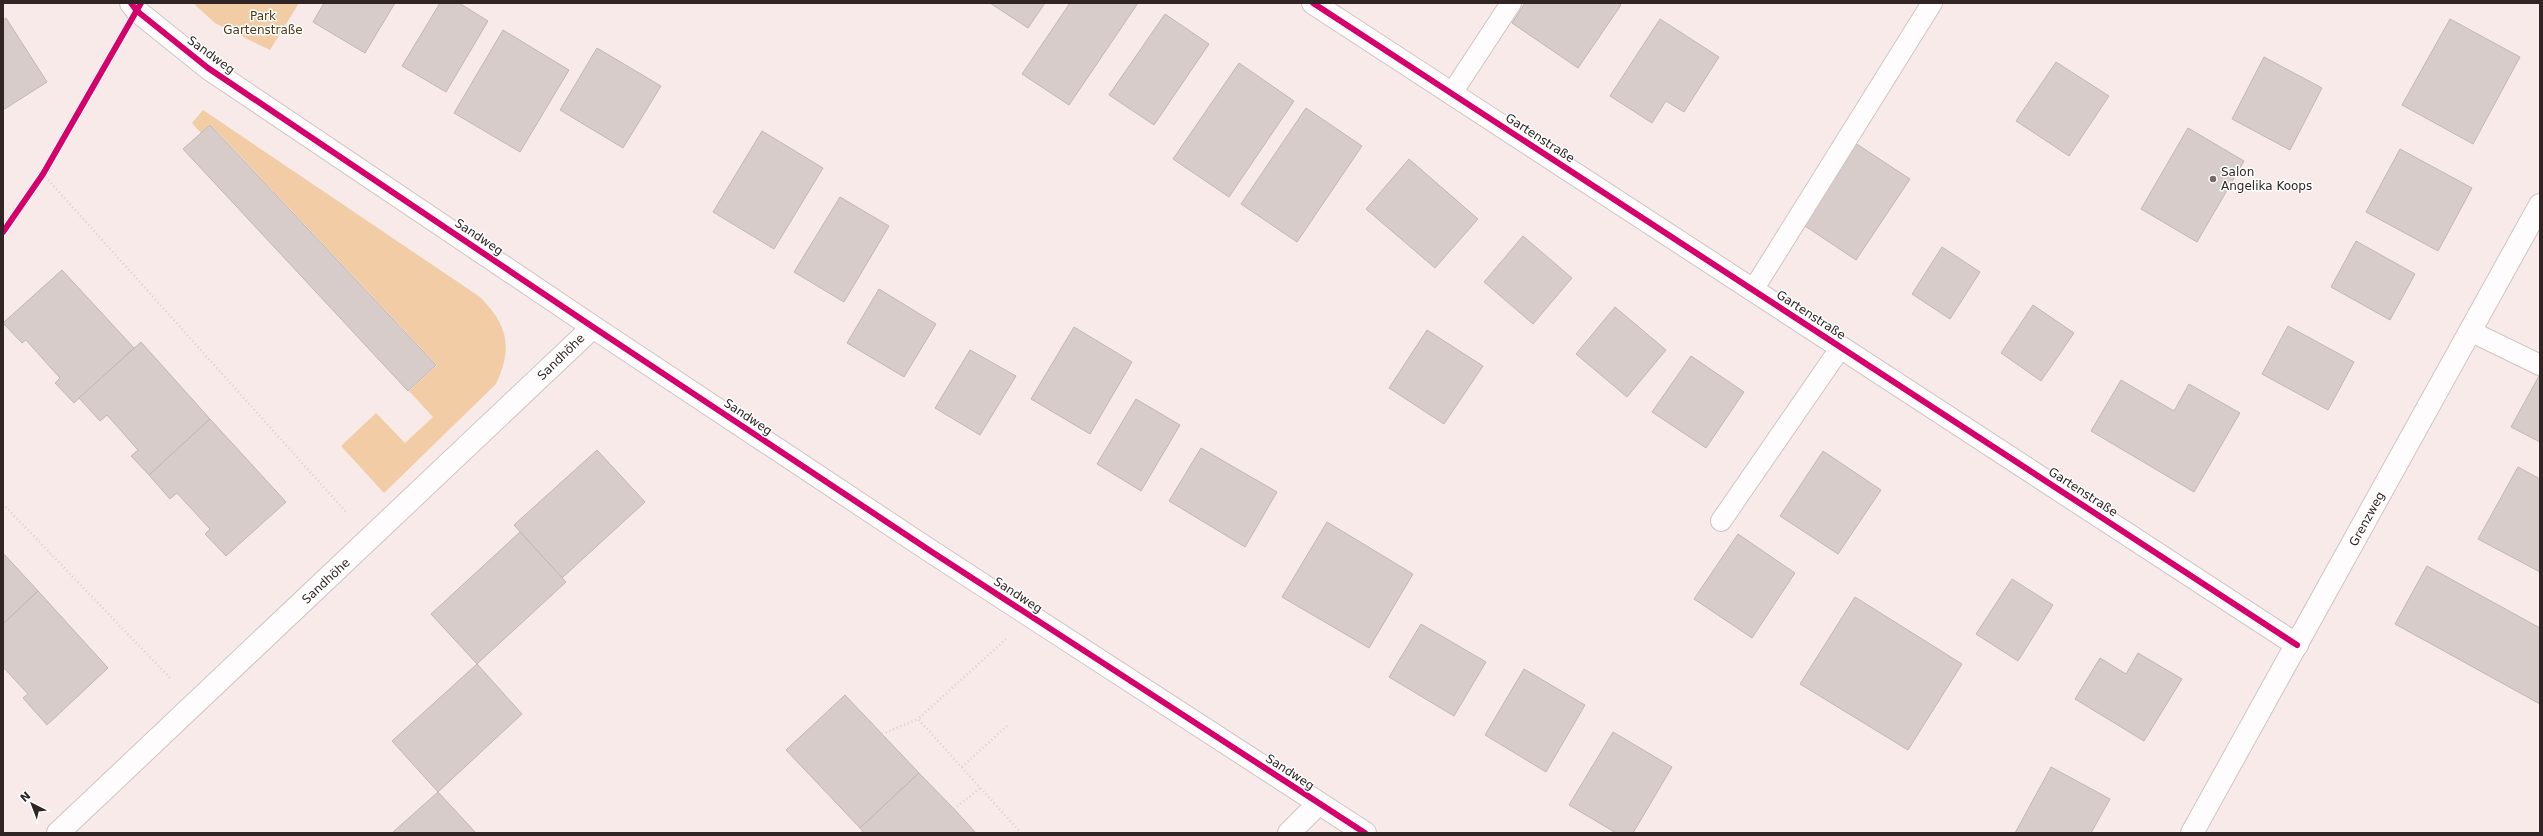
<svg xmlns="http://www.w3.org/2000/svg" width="2543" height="836" font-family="'DejaVu Sans',sans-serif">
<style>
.green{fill:#f1cca4}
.building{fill:#d7ccca;stroke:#c2b7b5}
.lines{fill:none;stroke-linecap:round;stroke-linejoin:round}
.service-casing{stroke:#d0c5c4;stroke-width:22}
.minor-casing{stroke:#d0c5c4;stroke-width:24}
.path{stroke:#d7d2d2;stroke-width:2.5;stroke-dasharray:1 3;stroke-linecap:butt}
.service{stroke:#fefcfc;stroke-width:20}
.minor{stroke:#fefcfc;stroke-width:22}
.cycleway-casing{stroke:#fff;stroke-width:8}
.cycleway{stroke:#d6006c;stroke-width:6}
.poi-dot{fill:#766a69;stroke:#fff;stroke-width:1.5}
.labels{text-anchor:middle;stroke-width:3;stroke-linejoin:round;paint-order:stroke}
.park-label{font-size:12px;fill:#513814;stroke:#fff}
.street-label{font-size:12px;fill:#302524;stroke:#fff}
.poi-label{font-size:12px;fill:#302524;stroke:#fff;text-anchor:start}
</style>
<rect width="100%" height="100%" fill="#f7eae9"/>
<g class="green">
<path d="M193 3H299L270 50 215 23Z"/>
<path d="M203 110 480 297C508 325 513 348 496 384L384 493 341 446 376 413 405 443 433 417 409 391 437 365 210 124 201 133 192 123Z"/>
</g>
<g class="building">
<path d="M324 3H395L365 53 313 22Z"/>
<path d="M440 3H459L488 21 446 92 402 66Z"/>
<path d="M990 3H1045L1028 28Z"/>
<path d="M1070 3H1138L1069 105 1022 74Z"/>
<path d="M1525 3H1618L1621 5 1578 68 1512 23Z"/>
<path d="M1165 14 1209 44 1154 125 1109 95Z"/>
<path d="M6 18 47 82 3 110V20Z"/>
<path d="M1660 19 1719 57 1684 112 1666 101 1652 123 1610 96Z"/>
<path d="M2450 19 2520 57 2473 144 2402 105Z"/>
<path d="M503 30 569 70 520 152 454 113Z"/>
<path d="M597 48 661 86 623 148 560 110Z"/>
<path d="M2264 57 2322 88 2290 150 2232 119Z"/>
<path d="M2056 62 2109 96 2069 156 2016 121Z"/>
<path d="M1239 63 1294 101 1229 197 1173 159Z"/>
<path d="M1306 108 1362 146 1297 242 1241 204Z"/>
<path d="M210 125 436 365 408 391 183 149Z"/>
<path d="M2188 128 2244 161 2197 242 2141 209Z"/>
<path d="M762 131 823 168 774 249 713 212Z"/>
<path d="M1855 143 1910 179 1856 260 1802 224Z"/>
<path d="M2400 149 2472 188 2438 251 2366 212Z"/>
<path d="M1409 159 1478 219 1435 268 1366 209Z"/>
<path d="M840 197 889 226 844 302 794 272Z"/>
<path d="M1523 236 1572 278 1533 324 1484 282Z"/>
<path d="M2356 241 2415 274 2390 320 2331 287Z"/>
<path d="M1942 247 1980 272 1950 319 1912 294Z"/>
<path d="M62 270 134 348 74 403 55 383 60 378 26 340 22 343 3 323Z"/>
<path d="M879 289 936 324 904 377 847 343Z"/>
<path d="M2033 305 2074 333 2041 381 2001 353Z"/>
<path d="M1615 307 1666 350 1627 397 1576 354Z"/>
<path d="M2288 326 2354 362 2328 410 2262 374Z"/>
<path d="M1074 327 1132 362 1090 434 1031 399Z"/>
<path d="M1427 330 1483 366 1444 424 1389 388Z"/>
<path d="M141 342 210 419 149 475 131 456 138 450 107 415 100 421 79 398Z"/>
<path d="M970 350 1016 376 980 435 935 408Z"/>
<path d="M1691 356 1744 392 1706 448 1652 412Z"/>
<path d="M2540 374V442L2511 427Z"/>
<path d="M2121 380 2174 411 2189 384 2240 413 2194 492 2091 431Z"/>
<path d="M1136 399 1180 425 1141 491 1097 464Z"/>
<path d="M210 419 286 502 226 556 205 534 210 529 177 493 170 499 149 475Z"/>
<path d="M1201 448 1277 492 1245 547 1169 501Z"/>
<path d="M597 450 645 502 562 578 514 525Z"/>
<path d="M1823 451 1881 490 1838 554 1780 516Z"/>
<path d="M2518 467 2540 479V572L2478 539Z"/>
<path d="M1327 522 1413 574 1369 648 1282 597Z"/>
<path d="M520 532 566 582 477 664 431 614Z"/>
<path d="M1738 534 1795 573 1752 638 1694 599Z"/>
<path d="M3 553 38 591 3 624Z"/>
<path d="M2427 566 2540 628V704L2395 624Z"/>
<path d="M2012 579 2053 605 2018 661 1976 634Z"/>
<path d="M38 591 108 668 47 725 23 698 28 694 3 667V624Z"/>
<path d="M1855 597 1962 664 1908 750 1800 684Z"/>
<path d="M1421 624 1486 662 1454 716 1389 677Z"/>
<path d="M2138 653 2182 679 2144 741 2075 699 2100 658 2126 674Z"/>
<path d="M477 664 522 714 438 792 392 741Z"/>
<path d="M1524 669 1585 705 1546 772 1485 735Z"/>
<path d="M845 695 919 773 860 828 786 750Z"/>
<path d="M1613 732 1672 767 1633 833H1616L1569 805Z"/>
<path d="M2051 767 2110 799 2091 833H2015Z"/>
<path d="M919 773 954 809 976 833H864L860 828Z"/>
<path d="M438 792 476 833H392Z"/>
</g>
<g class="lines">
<defs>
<g id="service">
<path d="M1452 93 1511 3"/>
<path d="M1753 290 1932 3"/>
<path d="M2470 331 2540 365"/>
<path d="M1721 521 1841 347"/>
</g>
<g id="minor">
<path d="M131 3 137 11 208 68 593 327 932 552 1365 833"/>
<path d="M1313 3 2297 645"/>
<path d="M58 833 593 327"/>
<path d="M1289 833 1318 804"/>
<path d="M2192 833 2540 205"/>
</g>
</defs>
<use href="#service" class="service-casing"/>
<use href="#minor" class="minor-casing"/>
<g class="path">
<path d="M43 174 347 513"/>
<path d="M3 504 172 680"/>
<path d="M1006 639 918 719 1021 833"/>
<path d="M882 734 918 719"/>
<path d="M962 767 1007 726"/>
<path d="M954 809 980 788"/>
</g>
<use href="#service" class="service"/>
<use href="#minor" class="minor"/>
<defs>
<g id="cycleway">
<path d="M131 3 137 11 208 68 593 327 932 552 1365 833"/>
<path d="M1313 3 2297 645"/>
<path d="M3 232 43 174 141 3"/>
</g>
</defs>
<use href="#cycleway" class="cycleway-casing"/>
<use href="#cycleway" class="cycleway"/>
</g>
<circle class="poi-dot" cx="2213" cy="179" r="4"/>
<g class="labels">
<g class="park-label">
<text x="263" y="20">Park<tspan x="263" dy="14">Gartenstraße</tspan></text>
</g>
<g class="street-label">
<text transform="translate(211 55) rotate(36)" y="4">Sandweg</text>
<text transform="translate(1540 138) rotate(33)" y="4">Gartenstraße</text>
<text transform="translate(479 237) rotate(34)" y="4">Sandweg</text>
<text transform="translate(1811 315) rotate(33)" y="4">Gartenstraße</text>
<text transform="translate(561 357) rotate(-44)" y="4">Sandhöhe</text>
<text transform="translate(748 417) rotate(34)" y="4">Sandweg</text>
<text transform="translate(2083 492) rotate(33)" y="4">Gartenstraße</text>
<text transform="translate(2367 519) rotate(-61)" y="4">Grenzweg</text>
<text transform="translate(326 581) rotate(-43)" y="4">Sandhöhe</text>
<text transform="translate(1018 595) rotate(33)" y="4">Sandweg</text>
<text transform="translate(1290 772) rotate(33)" y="4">Sandweg</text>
</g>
<g class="poi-label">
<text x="2221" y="176">Salon<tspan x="2221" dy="14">Angelika Koops</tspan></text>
</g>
</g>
<rect width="2543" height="836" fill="none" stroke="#302524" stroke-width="8"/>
<g transform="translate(32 804) rotate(318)" stroke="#ffffff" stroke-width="3" paint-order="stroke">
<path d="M0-3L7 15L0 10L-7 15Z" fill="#302524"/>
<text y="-6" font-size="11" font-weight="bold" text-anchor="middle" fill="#302524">N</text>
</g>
</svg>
